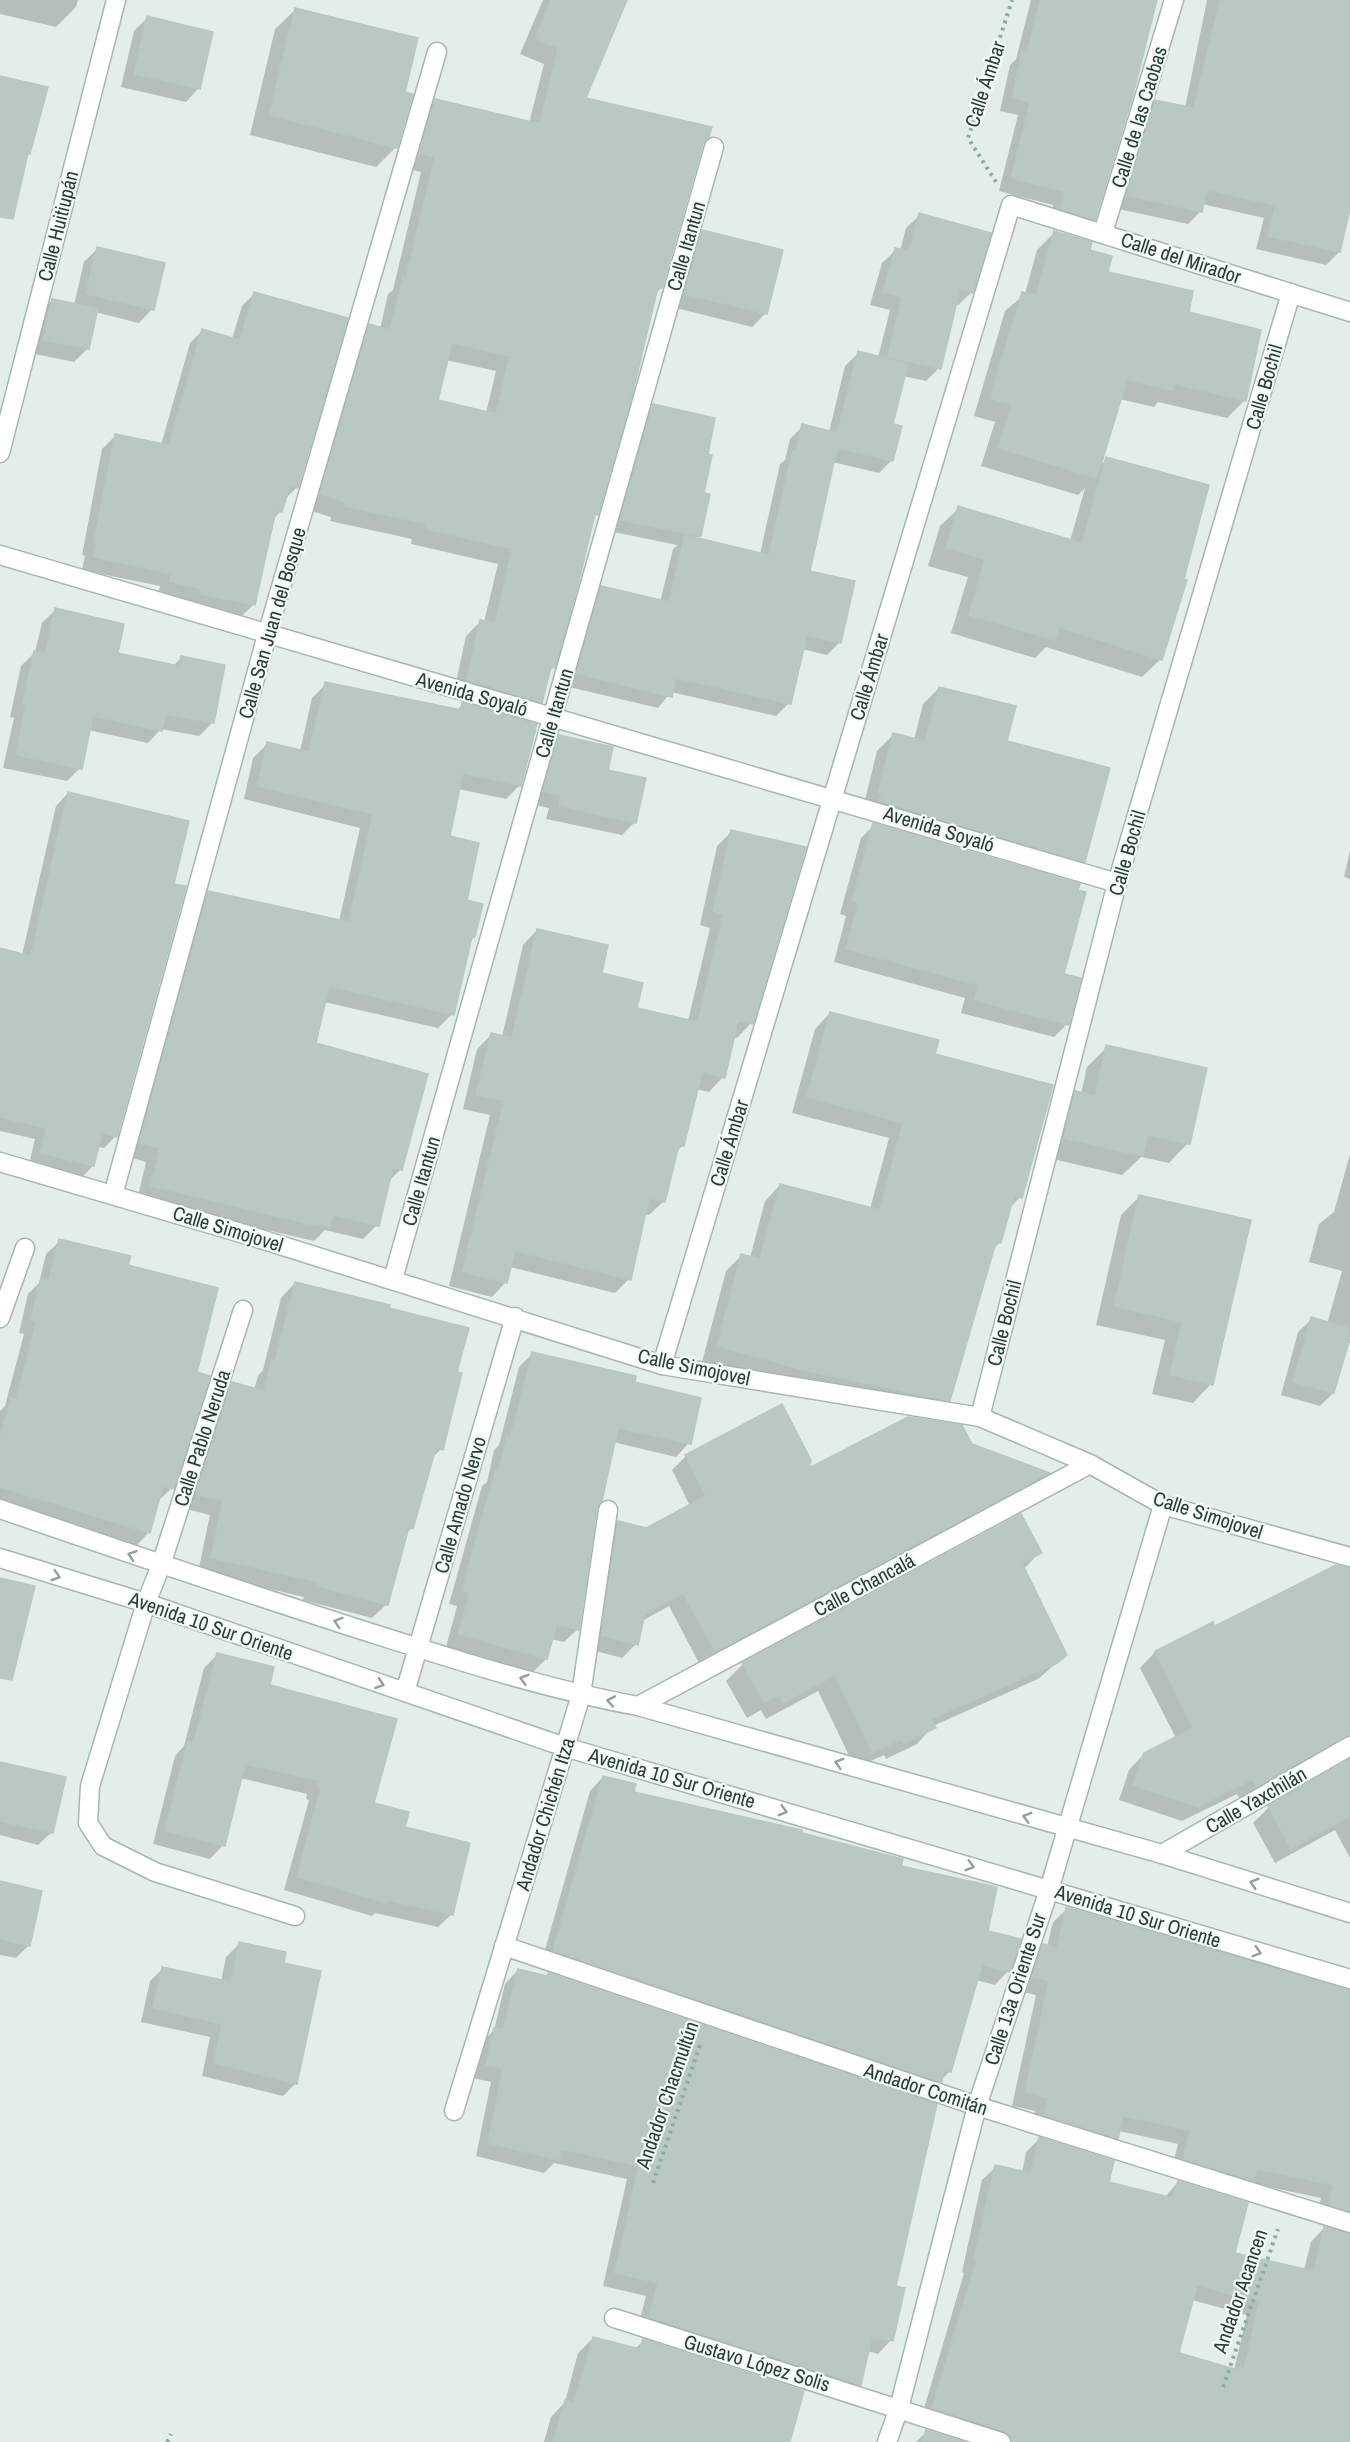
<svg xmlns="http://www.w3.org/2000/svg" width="1350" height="2442" font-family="'Archivo Narrow',sans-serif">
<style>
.shadow{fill:#0003;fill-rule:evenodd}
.building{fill:#b9c9c2;stroke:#b6c8c0;stroke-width:1.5;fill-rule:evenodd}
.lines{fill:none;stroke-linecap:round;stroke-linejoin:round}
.minor-casing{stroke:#a6b6b0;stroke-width:21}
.path{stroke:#84b2a1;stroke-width:4;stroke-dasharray:3 4.5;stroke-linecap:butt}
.minor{stroke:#fff;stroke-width:18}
.oneway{stroke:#91a09b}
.labels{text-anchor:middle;stroke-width:4.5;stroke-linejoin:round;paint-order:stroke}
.street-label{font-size:20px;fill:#234037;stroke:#f5faf7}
</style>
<rect width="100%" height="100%" fill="#e4eee9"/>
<g class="shadow">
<path d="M0 0H78L76 7 56 27 0 14Z"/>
<path d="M543 0H625L584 99 702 143 661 288 656 293 553 667 548 673 541 702 526 717 453 696 466 636 481 621 484 622 498 564 411 544 412 539 330 521 331 517 305 509 355 341 370 326 380 329 388 294 393 290 421 172 405 168 420 116 435 101 529 123 544 64 520 54ZM446 360 496 371 486 413 436 401Z"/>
<path d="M1031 0H1156L1094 219 1081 232 1048 222 1053 205 999 191 1018 115 1000 111 1010 65 1016 59Z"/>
<path d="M1207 0H1350V203L1339 252 1326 265 1256 249 1264 218 1202 204 1201 211 1188 224 1114 208 1143 114 1156 101 1185 108Z"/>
<path d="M295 10 404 93 396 147 376 167 250 135 275 29Z"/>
<path d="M147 18 199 88 186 102 121 87 134 31Z"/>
<path d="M920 215 972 292 958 305 954 304 939 368 926 381 903 376 891 425 892 460 879 473 832 462 808 572 840 642 827 655 802 649 789 703 776 716 671 692 658 708 565 686 589 601 602 588 660 602 673 549 677 545 609 531 641 418 653 406 706 455 700 536 696 539 760 554 780 464 785 460 790 439 803 426 829 432 845 366 858 353 878 358 890 310 870 305 882 263 896 250 900 251 906 228Z"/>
<path d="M703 231 781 251 765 314 752 327 672 307 689 245Z"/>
<path d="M1055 232 1089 251 1106 274 1188 313 1245 400 1227 418 1158 402 1154 407 1119 399 1099 466 1107 459 1161 659 1142 677 1046 647 1035 658 951 633 968 577 928 566 940 526 959 508 1070 541 1085 488 1078 495 981 466 995 422 974 416 1005 311 1025 294 1037 250Z"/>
<path d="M97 249 152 309 139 323 95 312 88 348 74 362 30 353 39 314 52 300 74 305 84 262Z"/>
<path d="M255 293 297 487 284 500 281 511 272 520 254 604 241 617 158 594 160 586 82 570 85 556 82 555 102 449 115 436 161 445 190 343 203 330 232 339 242 306Z"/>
<path d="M55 610 116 654 172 667 181 658 223 666 212 723 199 736 161 729 148 743 88 730 80 768 67 781 3 768 14 718 10 717 21 666 35 652 42 623Z"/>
<path d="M326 684 456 711 463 704 520 785 506 799 458 789 448 837 474 937 469 941 452 1014 438 1028 324 1002 314 1044 401 1169 388 1182 377 1225 363 1239 325 1230 314 1241 137 1200 146 1162 126 1156 195 907 209 893 339 921 360 828 244 799 253 758 267 744 300 751 312 698Z"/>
<path d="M939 688 1005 742 1084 861 1068 877 863 808 877 751 893 735 914 740 923 704Z"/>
<path d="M559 737 606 771 635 822 622 835 546 819 549 808 531 804 546 750Z"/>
<path d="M68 793 116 1136 104 1148 97 1147 93 1166 81 1178 29 1165 35 1139 0 1131V950L22 955 56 806Z"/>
<path d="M874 825 1063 975 1067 1024 1054 1037 961 1013 965 998 834 962 846 916 840 914 861 838Z"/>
<path d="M731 832 751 1023 737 1038 733 1037 723 1077 709 1092 696 1089 683 1145 676 1152 664 1201 649 1215 644 1214 629 1279 615 1293 510 1267 506 1282 492 1297 449 1286 490 1115 463 1109 477 1049 491 1035 502 1037 523 945 537 930 600 974 635 1009 688 1021 710 928 700 925 717 846Z"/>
<path d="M1350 851V879L1344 877Z"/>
<path d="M830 1013 933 1055 1020 1197 1009 1209 1000 1242 992 1251 949 1400 933 1415 787 1385 702 1362 726 1271 741 1256 750 1258 765 1201 780 1185 870 1209 889 1138 792 1113 815 1029Z"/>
<path d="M1107 1047 1188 1143 1169 1163 1141 1157 1122 1175 1044 1157 1056 1113 1076 1093 1081 1094 1087 1067Z"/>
<path d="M1350 1154V1343L1347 1342 1333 1393 1320 1406 1281 1395 1298 1332 1312 1319 1327 1324 1342 1271 1309 1262 1319 1224 1334 1212Z"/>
<path d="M1139 1197 1211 1384 1193 1403 1152 1394 1165 1340 1096 1325 1121 1215Z"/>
<path d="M60 1241 127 1266 172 1488 158 1501 149 1532 136 1546 54 1523 0 1504V1411L5 1406 24 1334 19 1333 28 1294 39 1283 46 1254Z"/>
<path d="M295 1283 387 1309 441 1449 431 1459 412 1528 406 1534 387 1604 372 1618 303 1600 304 1597 198 1572 210 1515 182 1508 218 1398 232 1384 254 1390 258 1376 263 1370 281 1298Z"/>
<path d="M532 1354 633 1383 689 1443 676 1457 613 1442 595 1508 578 1629 564 1642 551 1639 546 1659 533 1672 446 1647 457 1606 449 1604 482 1486 487 1482 494 1450 499 1445 519 1367Z"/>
<path d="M782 1406 807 1471 971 1445 1047 1473 1034 1486 700 1665 669 1606 642 1621 636 1644 622 1658 588 1649 604 1536 618 1522 646 1529 690 1506 672 1470 686 1456Z"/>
<path d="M1040 1552 1024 1569 1066 1655 1038 1679 933 1726 917 1744 886 1759 884 1755 855 1768 818 1691 766 1719 761 1710 747 1718 726 1681 743 1664Z"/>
<path d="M1350 1580V1858L1335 1830 1275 1863 1253 1823 1268 1808 1346 1763 1340 1751 1241 1801 1237 1794 1182 1821 1119 1800 1129 1770 1144 1754 1176 1738 1140 1668 1155 1652 1212 1624 1214 1628Z"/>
<path d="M217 1655 268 1686 372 1804 403 1829 452 1914 438 1927 375 1913 372 1916 284 1890 309 1800 306 1799 307 1794 240 1778 223 1845 210 1859 153 1844 175 1756 184 1746 204 1668Z"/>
<path d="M0 1764 52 1832 38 1845 0 1835Z"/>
<path d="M603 1777 632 1793 800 1834 899 1867 986 1932 1008 1971 995 1985 976 1980 950 2071 927 2095 541 1964 590 1791Z"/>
<path d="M0 1883 29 1945 16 1958 0 1955Z"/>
<path d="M1067 1909 1350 1990V2442H984L920 2422 964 2273 962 2272 982 2180 996 2167 1022 2173 1026 2152 1039 2139 1107 2183 1164 2198 1178 2182 1234 2254 1304 2270 1311 2242 1324 2228 1346 2234 1345 2228 1316 2218 1321 2198 1250 2183 1171 2172 1178 2144 1119 2131 1117 2138 1104 2151 1031 2128 1035 2111 1012 2106 1036 1995 1019 1991 1030 1960 1043 1946 1047 1947 1053 1922ZM1192 2300 1247 2315 1234 2370 1178 2354Z"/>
<path d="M239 1944 282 1964 296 2083 283 2096 202 2076 210 2037 141 2022 150 1981 163 1968 221 1981 226 1957Z"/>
<path d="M518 1970 545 1977 548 1974 894 2287 891 2340 878 2354 867 2351 860 2385 847 2398 637 2330 646 2296 603 2286 627 2179 554 2163 544 2173 476 2156 491 2082 473 2078 482 2043 494 2030 505 1984Z"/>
<path d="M593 2338 635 2349 643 2341 788 2442H544L551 2417 565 2402 578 2353Z"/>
<path d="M926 2432 959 2442H916Z"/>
</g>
<g class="building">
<path d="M551 0H627L586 98 712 127 709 137 703 144 662 288 658 287 631 400 598 515 595 514 579 581 555 668 551 667 542 703 467 680 480 620 495 623 512 549 425 529 426 524 344 506 345 502 320 494 369 324 390 330 403 277 406 278 435 157 419 153 435 99 540 124 558 48 535 39ZM452 343 510 356 496 414 438 400Z"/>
<path d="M1040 0H1157L1133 95 1095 220 1061 209 1065 192 1011 178 1030 102 1012 98 1022 51 1027 52Z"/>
<path d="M1220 0H1350V209L1340 252 1268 236 1276 205 1207 190 1202 212 1126 195 1155 100 1194 108Z"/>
<path d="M295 8 418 38 405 92 413 94 397 148 269 115Z"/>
<path d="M147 16 213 32 200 89 134 74Z"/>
<path d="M0 76 48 87 30 154 28 153 13 219 0 217Z"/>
<path d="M919 213 991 233 973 293 960 289 941 369 888 357 902 297 883 292 895 248 909 251Z"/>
<path d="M702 230 783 250 767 314 684 294Z"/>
<path d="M1054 231 1092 242 1090 250 1112 256 1108 272 1193 291 1189 312 1261 330 1246 401 1174 384 1173 390 1127 380 1097 478 998 448 1012 405 990 398 1022 292 1036 296Z"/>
<path d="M97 247 165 263 154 310 86 294Z"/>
<path d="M254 292 348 318 298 488 290 486 282 512 276 510 255 605 200 594 201 589 170 582 171 574 94 557 97 543H94L115 434 169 445 202 329 240 340Z"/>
<path d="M52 299 98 308 89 349 43 340Z"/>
<path d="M858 351 908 364 893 424 902 426 893 461 837 448 810 571 855 581 841 643 807 635 791 704 676 678 672 697 576 673 601 586 669 602 685 535 769 555 793 450H796L802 424 837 433Z"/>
<path d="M653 404 715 418 708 454 712 455 704 493 710 494 701 536 620 520Z"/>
<path d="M1106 457 1209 485 1184 579 1187 580 1162 660 1059 627 1055 640 969 615 985 559 946 548 958 506 1082 543Z"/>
<path d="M55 608 124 624 118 653 179 666 181 656 225 665 214 723 166 714 162 731 93 716 82 769 16 755 26 705 23 704 34 651 45 653Z"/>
<path d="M325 682 461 710 462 702 537 724 521 786 463 773 450 836 479 843 467 900 483 904 475 937H472L454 1015 329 986 316 1043 428 1074 402 1170 393 1168 379 1226 333 1215 330 1227 309 1224 151 1186 160 1148 139 1143 208 891 349 922 373 814 257 786 267 742 309 752Z"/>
<path d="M939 687 1016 706 1007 741 1110 768 1085 862 879 801 882 793 878 792 893 733 925 741Z"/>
<path d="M559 735 613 747 608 770 646 778 636 823 559 806 561 795 543 791Z"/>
<path d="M68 792 189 821 174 884 186 886 117 1137 102 1133 94 1166 40 1153 46 1128 0 1117V948L31 956Z"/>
<path d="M873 823 1080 884 1078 890 1086 892 1064 974 1081 978 1069 1025 974 1000 978 985 846 949 858 903 852 901Z"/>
<path d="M731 830 806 847 753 1024 738 1021 725 1078 702 1072 684 1146 679 1145 665 1202 649 1198 631 1280 515 1251 507 1283 462 1272 504 1101 476 1095 491 1033 512 1038 537 929 608 945 602 973 643 983 637 1008 698 1022 723 914 713 911Z"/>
<path d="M830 1012 939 1040 935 1054 1053 1085 1022 1198 1014 1196 1001 1243 996 1242 950 1401 803 1370 717 1346 741 1254 760 1259 780 1184 880 1210 903 1123 807 1097Z"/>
<path d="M1106 1045 1207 1068 1190 1144 1148 1135 1143 1156 1063 1138 1075 1091 1095 1096Z"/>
<path d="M1139 1195 1251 1220 1213 1385 1170 1375 1182 1322 1114 1306Z"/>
<path d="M59 1239 131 1256 128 1265 218 1288 197 1372 210 1376 174 1489 163 1486 150 1533 0 1487V1437L11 1398 16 1399 37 1321 31 1320 41 1279 49 1281Z"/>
<path d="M295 1282 390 1305 389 1308 469 1328 457 1372 462 1373 443 1450 436 1448 413 1529 409 1527 388 1605 317 1586 318 1582 211 1558 223 1501 196 1494 232 1382 264 1391 271 1360 275 1361Z"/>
<path d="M1311 1317 1350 1329V1338L1334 1393 1293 1382Z"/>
<path d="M532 1352 636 1376 635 1382 701 1398 691 1444 618 1428 602 1501 597 1508 579 1630 557 1624 547 1659 458 1634 470 1593 462 1590 495 1471 498 1472 507 1436H511Z"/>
<path d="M782 1404 811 1460 809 1468 908 1417 962 1425 972 1444 1050 1473 715 1652 683 1593 645 1614 638 1645 601 1635 618 1521 646 1528 706 1496 685 1455Z"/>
<path d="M1021 1514 1042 1553 1022 1563 1067 1655 1057 1663 931 1719 936 1728 904 1743 902 1739 872 1752 835 1675 783 1703 779 1695 764 1702 742 1663Z"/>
<path d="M1336 1565 1350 1568V1735L1257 1787 1253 1779 1198 1807 1133 1785 1144 1753 1193 1728 1155 1651 1213 1622 1215 1626Z"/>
<path d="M0 1578 35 1586 12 1680 0 1678Z"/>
<path d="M217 1653 274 1667 270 1685 397 1719 374 1803 409 1812 405 1827 470 1843 453 1915 388 1900 387 1903 297 1877 321 1787 318 1786 320 1781 245 1764 225 1846 165 1831 188 1741 194 1742Z"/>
<path d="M1350 1759V1816L1291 1849 1268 1806Z"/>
<path d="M0 1762 66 1777 53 1833 0 1821Z"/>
<path d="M603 1776 636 1784 634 1792 802 1830V1833L903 1859 901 1866 997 1887 988 1931 1021 1939 1010 1972 982 1965 951 2072 944 2070 942 2082 553 1951Z"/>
<path d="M0 1881 42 1891 30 1946 0 1939Z"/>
<path d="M1066 1907 1350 1990V2211L1329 2205 1333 2185 1257 2169 1254 2181 1183 2159 1190 2130 1123 2116 1118 2139 1044 2115 1048 2098 1025 2092 1049 1981 1032 1977 1043 1944 1057 1948Z"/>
<path d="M239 1942 286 1952 284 1963 321 1971 297 2084 214 2063 222 2024 153 2008 162 1967 231 1982Z"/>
<path d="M518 1969 547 1976 548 1973 937 2104 896 2286 905 2288 893 2341 872 2337 861 2385 649 2317 658 2283 615 2273 639 2166 561 2149 559 2160 488 2143 503 2069 486 2065 494 2028 503 2030Z"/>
<path d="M1039 2137 1114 2161 1109 2182 1173 2198 1178 2181 1248 2203 1235 2253 1314 2271 1324 2227 1350 2234V2442H1012L1010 2435 1004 2431 932 2408 977 2259H974L995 2165 1031 2173ZM1197 2285 1259 2302 1244 2369 1239 2367 1238 2370 1179 2353Z"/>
<path d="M593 2337 640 2349 643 2339 804 2391 790 2442H553L565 2400 574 2403Z"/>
<path d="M926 2430 964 2442H922Z"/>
</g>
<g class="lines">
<defs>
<g id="minor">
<path d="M1103 233 1174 0"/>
<path d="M0 453 116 0"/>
<path d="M0 555 1117 883"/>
<path d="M0 1162 251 1236 662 1365 980 1417 1090 1464 1163 1505 1350 1557"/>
<path d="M113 1195 267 635 437 52"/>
<path d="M393 1279 714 147"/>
<path d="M243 1310 161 1565 146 1603 90 1786 88 1823 103 1846 155 1872 295 1916"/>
<path d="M0 1318 25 1248"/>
<path d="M662 1365 1011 205 1350 312"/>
<path d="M980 1417 1117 883 1291 293"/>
<path d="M0 1509C116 1549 232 1588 349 1626 444 1656 540 1688 638 1706L1162 1854 1350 1913"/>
<path d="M0 1558 146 1603 565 1747 1350 1979"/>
<path d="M405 1692 515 1317"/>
<path d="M638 1706 1090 1464"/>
<path d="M1162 1854 1350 1746"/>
<path d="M504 1946 977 2106 1350 2223"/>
<path d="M454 2111 581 1695 608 1510"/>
<path d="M614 2318 1001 2442"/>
<path d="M887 2442 899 2408 977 2106 1049 1890 1163 1505"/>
</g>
</defs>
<use href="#minor" class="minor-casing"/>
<g class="path">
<path d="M996 182 968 138 1012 0"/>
<path d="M653 2183 701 2042"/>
<path d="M1223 2387 1278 2229"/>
<path d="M167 2442 171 2434"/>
</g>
<use href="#minor" class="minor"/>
</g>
<defs><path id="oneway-chevron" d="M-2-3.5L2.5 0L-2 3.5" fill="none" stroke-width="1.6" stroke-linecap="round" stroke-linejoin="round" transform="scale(1.5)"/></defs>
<g class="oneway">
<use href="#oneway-chevron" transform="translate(132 1555) rotate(-161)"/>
<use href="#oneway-chevron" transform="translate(56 1576) rotate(17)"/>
<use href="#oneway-chevron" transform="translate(338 1622) rotate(-162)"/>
<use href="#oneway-chevron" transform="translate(524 1679) rotate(-164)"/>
<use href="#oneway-chevron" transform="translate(380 1684) rotate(19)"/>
<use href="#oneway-chevron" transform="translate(611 1701) rotate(-170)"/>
<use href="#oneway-chevron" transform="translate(839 1763) rotate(-164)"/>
<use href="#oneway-chevron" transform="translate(783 1811) rotate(16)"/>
<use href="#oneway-chevron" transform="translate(1027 1817) rotate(-164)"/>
<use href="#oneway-chevron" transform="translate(970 1866) rotate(16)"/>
<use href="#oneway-chevron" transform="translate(1254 1883) rotate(-163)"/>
<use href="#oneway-chevron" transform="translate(1257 1952) rotate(17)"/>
</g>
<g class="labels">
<g class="street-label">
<text transform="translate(985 84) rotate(-72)" y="7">Calle Ámbar</text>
<text transform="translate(1139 117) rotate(-73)" y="7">Calle de las Caobas</text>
<text transform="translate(58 226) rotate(-76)" y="7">Calle Huitiupán</text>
<text transform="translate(686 246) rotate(-74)" y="7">Calle Itantun</text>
<text transform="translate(1181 258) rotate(18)" y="7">Calle del Mirador</text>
<text transform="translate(1264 387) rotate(-74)" y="7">Calle Bochil</text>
<text transform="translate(272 623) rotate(-74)" y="7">Calle San Juan del Bosque</text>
<text transform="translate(869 677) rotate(-73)" y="7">Calle Ámbar</text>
<text transform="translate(472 694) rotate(16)" y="7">Avenida Soyaló</text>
<text transform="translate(554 713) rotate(-74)" y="7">Calle Itantun</text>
<text transform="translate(939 829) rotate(17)" y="7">Avenida Soyaló</text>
<text transform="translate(1127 853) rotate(-74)" y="7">Calle Bochil</text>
<text transform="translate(729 1143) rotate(-73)" y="7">Calle Ámbar</text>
<text transform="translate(421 1181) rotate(-74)" y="7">Calle Itantun</text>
<text transform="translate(228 1229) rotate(17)" y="7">Calle Simojovel</text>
<text transform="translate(1004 1323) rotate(-76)" y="7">Calle Bochil</text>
<text transform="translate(694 1367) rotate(12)" y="7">Calle Simojovel</text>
<text transform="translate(202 1438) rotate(-72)" y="7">Calle Pablo Neruda</text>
<text transform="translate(460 1505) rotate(-74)" y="7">Calle Amado Nervo</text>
<text transform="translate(1208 1515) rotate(18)" y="7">Calle Simojovel</text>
<text transform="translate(864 1585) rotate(-28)" y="7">Calle Chancalá</text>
<text transform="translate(211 1626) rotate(19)" y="7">Avenida 10 Sur Oriente</text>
<text transform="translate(672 1778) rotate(16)" y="7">Avenida 10 Sur Oriente</text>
<text transform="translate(1256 1800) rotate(-30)" y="7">Calle Yaxchilán</text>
<text transform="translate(545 1814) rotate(-73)" y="7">Andador Chichén Itza</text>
<text transform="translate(1138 1916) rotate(17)" y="7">Avenida 10 Sur Oriente</text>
<text transform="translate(1015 1989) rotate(-72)" y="7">Calle 13a Oriente Sur</text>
<text transform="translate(926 2089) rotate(18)" y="7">Andador Comitán</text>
<text transform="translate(667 2095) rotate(-71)" y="7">Andador Chacmultún</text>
<text transform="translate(1240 2291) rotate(-71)" y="7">Andador Acancen</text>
<text transform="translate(757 2363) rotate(17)" y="7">Gustavo López Solis</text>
</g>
</g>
</svg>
